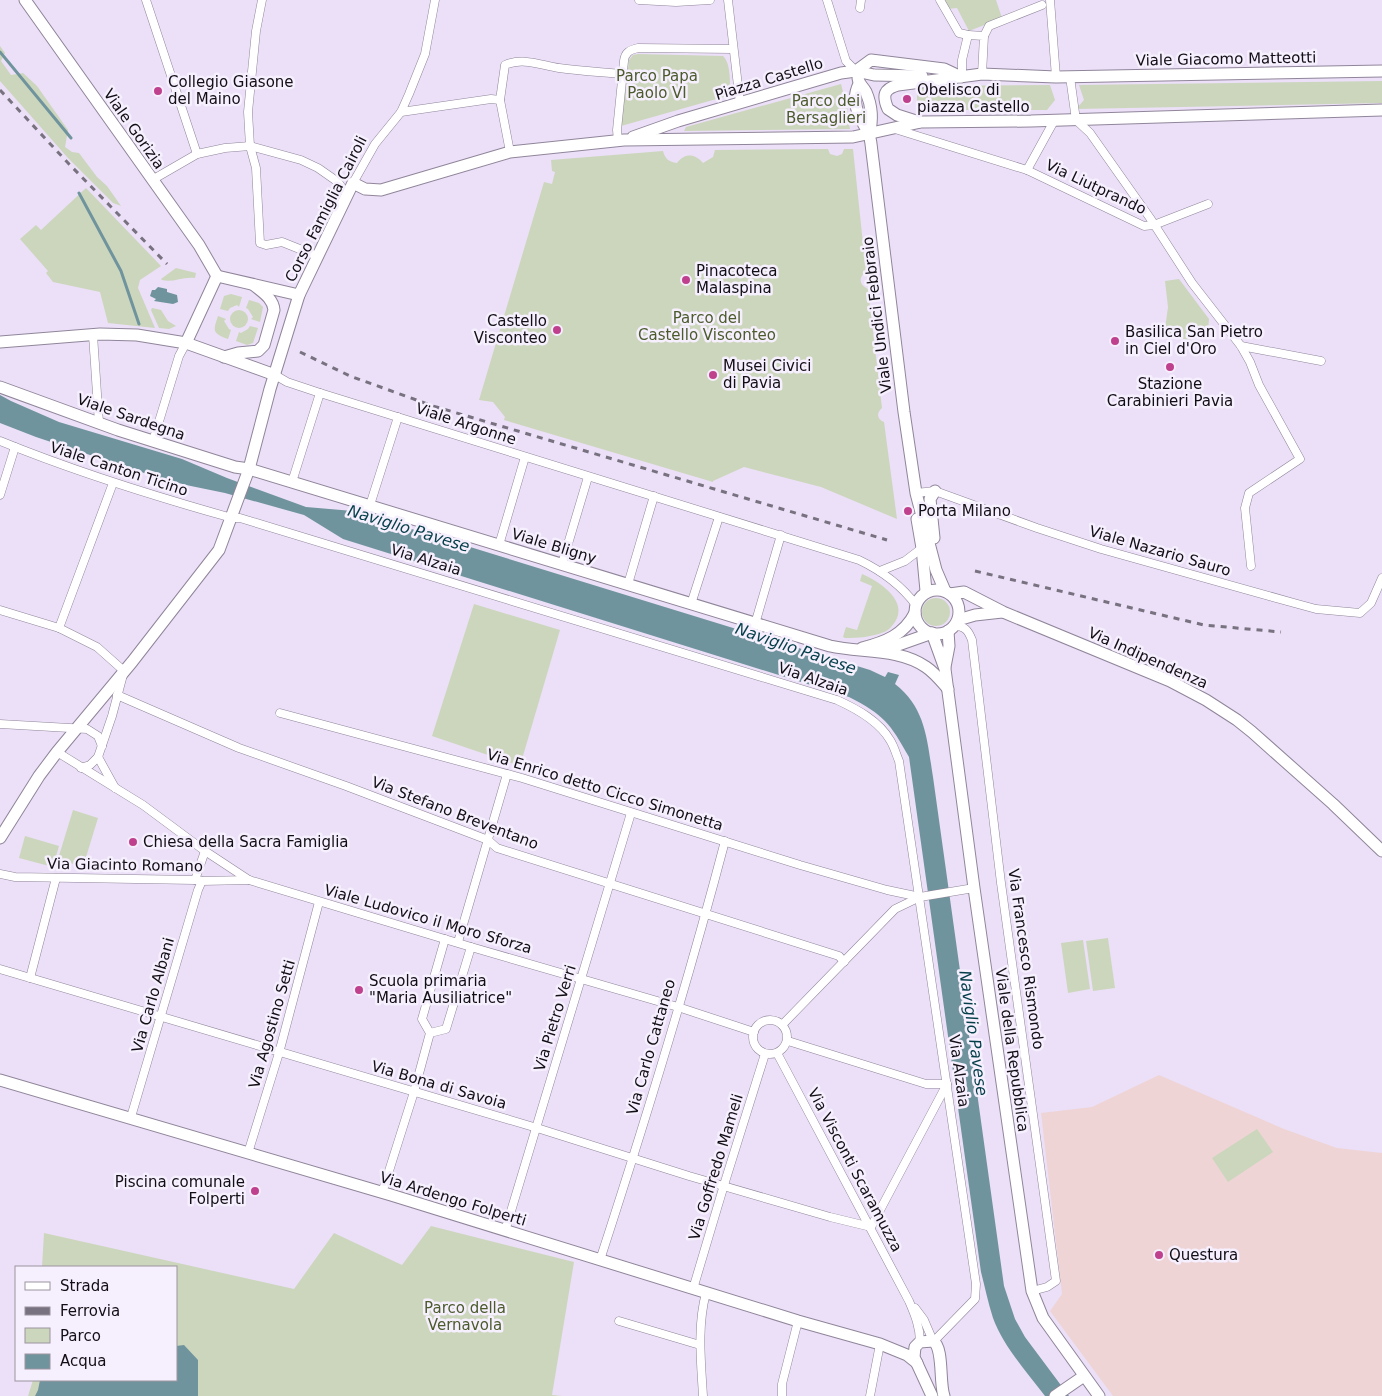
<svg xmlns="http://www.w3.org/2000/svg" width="1382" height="1396" font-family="'DejaVu Sans',sans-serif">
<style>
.industrial{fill:#efd4d6}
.green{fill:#ccd6bd}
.water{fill:#70949d}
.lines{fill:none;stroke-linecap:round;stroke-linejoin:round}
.stream{stroke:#70949d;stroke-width:3}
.street-casing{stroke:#90859a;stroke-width:9}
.secondary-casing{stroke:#90859a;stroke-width:13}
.street{stroke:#fff;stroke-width:8}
.secondary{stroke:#fff;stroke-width:11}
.rail{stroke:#78717f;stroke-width:3;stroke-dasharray:6 6;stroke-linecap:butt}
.poi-dot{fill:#bf418e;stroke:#f6effd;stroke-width:2}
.labels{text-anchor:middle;stroke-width:5;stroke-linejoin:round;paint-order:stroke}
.street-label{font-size:15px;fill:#120e15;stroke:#f6effd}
.park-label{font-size:15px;fill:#4b5b2c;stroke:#f6effd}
.poi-label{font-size:15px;fill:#120e15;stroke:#f6effd;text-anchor:start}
.water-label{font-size:16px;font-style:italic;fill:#033e49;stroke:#f6effd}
</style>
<rect width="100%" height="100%" fill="#ebe0f7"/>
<path class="industrial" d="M1159 1075 1284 1129 1337 1148 1382 1153V1396H1113L1050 1311 1062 1294 1041 1113 1092 1107Z"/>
<g class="green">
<path d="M943 0H996L1002 18 969 31 957 8 948 9Z"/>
<path d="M0 46 5 53 1 61 11 75 23 73 37 86 68 130 65 147 72 152 79 153 97 177 107 186 121 206 113 203 68 158 0 81Z"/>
<path d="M638 54 723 56C731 63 730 83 730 93L727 96 621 126 629 60 633 55Z"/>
<path d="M1382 81V103L1076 109 1084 100 1079 85Z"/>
<path d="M841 84 851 123 849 124 850 129 684 131 686 127Z"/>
<path d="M1050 85 1055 100 1047 110H917V86Z"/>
<path d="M828 149 830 154 837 156 842 154 844 149H853L866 272C858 277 859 285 868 289L882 408C876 413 877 419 884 422L897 519 821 487 744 467 713 481V482L504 420 505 417 493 402 479 400 544 182 552 184 555 172 552 171 551 160 663 151C665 159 669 162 677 163 684 153 695 153 703 163L713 157 715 150Z"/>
<path d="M86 188 161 266 140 280 138 288 155 328 108 323 100 292 53 282 46 273 48 271 20 239 36 225 41 230Z"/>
<path d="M176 268 196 273 195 278C183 276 173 283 162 280L161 279Z"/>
<path d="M1179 279 1209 319 1208 330 1194 328 1191 340 1164 336 1168 307 1165 281Z"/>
<path d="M231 294 242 297 239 307 237 305 230 308 228 311 220 309 224 296Z"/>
<path d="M249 300 259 303 263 307 260 322 251 319 253 317 248 309 246 308Z"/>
<path d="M152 308 161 310 168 321 176 326 169 329 159 328 151 310Z"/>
<circle cx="239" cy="319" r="9"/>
<path d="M218 316 226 319 224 321 229 329 231 330 228 339C212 333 213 331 218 316Z"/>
<path d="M250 326 258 328 253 343 247 345 236 341 239 332 241 333 248 329Z"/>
<path d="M862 574C879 581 909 601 895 622 892 626 888 631 884 632 872 637 858 638 845 638L843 637 846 627 857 630 872 586 860 581Z"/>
<circle cx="936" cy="612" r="14"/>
<path d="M474 604 560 630 520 766 432 736Z"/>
<path d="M73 810 98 818 83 867 58 859Z"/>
<path d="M25 836 59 846 53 867 19 858Z"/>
<path d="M1108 938 1115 988 1093 991 1086 941Z"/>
<path d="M1083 940 1090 989 1068 993 1061 943Z"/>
<path d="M1257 1129 1273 1152 1228 1182 1212 1158Z"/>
<path d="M431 1226 574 1262 552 1395 562 1396H28L33 1380H176V1267H42L44 1233 294 1289 334 1233 402 1265Z"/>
</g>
<g class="water">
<path d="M158 287 167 289V292L177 295 178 302 173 304 154 301 156 299 150 296 152 290H155Z"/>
<path d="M0 395 11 401 59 422 182 459 227 478 306 507 353 511 870 670 885 677 888 672 899 675 895 684C926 708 927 740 933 777L1004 1286 1015 1319 1025 1337 1069 1396H1045C1027 1372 1003 1346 993 1318 988 1303 985 1287 981 1272L909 757C890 723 884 715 849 697L343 539 304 515 225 493 186 485 147 474 36 437 0 423Z"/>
<path d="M184 1345 198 1360V1396H35L38 1390 40 1380H176V1346Z"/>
</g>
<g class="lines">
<g class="stream">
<path d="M0 52 71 138"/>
<path d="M79 193 121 271 139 324"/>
</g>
<defs>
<g id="street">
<path d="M146 0 197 154"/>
<path d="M262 0 256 31 248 112 250 146 256 168 260 243 266 245 282 242 317 256"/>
<path d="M639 0 676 2 710 0"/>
<path d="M728 0 740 103"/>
<path d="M827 0 846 61 856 71"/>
<path d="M940 0 959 33 968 35"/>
<path d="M1050 0 1056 77"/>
<path d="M860 8 861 0"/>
<path d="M984 36 989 26 1042 5"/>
<path d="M962 77V60L968 35 984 36 982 74"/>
<path d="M1070 77 1076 120 1090 133 1150 218 1192 283 1241 346 1250 362 1259 385 1300 459 1249 493 1245 508 1251 566"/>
<path d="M401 112 491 99 500 100"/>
<path d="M895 129 1027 170 1144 226 1154 225 1208 204"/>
<path d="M618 141 617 130 624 61C625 52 630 50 638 48L733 49"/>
<path d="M510 152 500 100 505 65C523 57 540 65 559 68 580 71 601 72 622 74"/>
<path d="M1027 170 1054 121"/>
<path d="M152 180 197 154 225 148 250 146 301 160 318 168 338 182 347 195"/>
<path d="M353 183 375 144 401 112 409 94 425 54 435 0"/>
<path d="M93 335 99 423"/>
<path d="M1241 346 1321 361"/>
<path d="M275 375 287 382 320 393 859 560C882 571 901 585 916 605"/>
<path d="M0 441C76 472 153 496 232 518H240L837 700C857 709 879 721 890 740 894 746 896 754 899 761L976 1284 975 1299 934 1341"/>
<path d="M153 441 179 356 186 343"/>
<path d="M292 482 320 393"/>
<path d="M916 493 935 491 1037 528 1101 549 1294 603 1316 609 1360 613 1371 603 1382 578"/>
<path d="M0 495 15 447"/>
<path d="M370 505 398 417"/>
<path d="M499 545 525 457"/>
<path d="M562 564 588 477"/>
<path d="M880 571 905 561 922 548"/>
<path d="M628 584 654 496"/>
<path d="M691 604 719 517"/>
<path d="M0 610 59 628 97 647 124 671 112 716 98 757 90 765 81 768"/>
<path d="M755 624 781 535"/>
<path d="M954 626C965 626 968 630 972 640L1001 883 1056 1281 1047 1287 1032 1291"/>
<path d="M59 628 113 483"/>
<path d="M117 695 239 748 346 786 488 840 497 848 839 956 844 962"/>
<path d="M280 713 522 778 800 865 887 890 920 897"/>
<path d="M0 724 87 729 98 736 102 746"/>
<path d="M57 752 143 805 205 851 249 880 471 947 678 1007 754 1032"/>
<path d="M98 757 115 788"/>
<path d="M0 874 15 877 195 880 202 881 249 880"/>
<path d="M195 880 205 851"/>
<path d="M458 942 507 774"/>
<path d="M0 969 537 1128 689 1176 830 1217 871 1227 947 1084"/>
<path d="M30 978 56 878"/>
<circle cx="770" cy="1037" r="17"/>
<path d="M782 1025 895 909 920 897 974 888"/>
<path d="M430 1033 446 1029 471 947"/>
<path d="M788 1041 926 1084H947"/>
<path d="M777 1053 909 1301C915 1315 920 1327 920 1342"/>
<path d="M131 1117 198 890 202 881"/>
<path d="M248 1153 279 1053 319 902"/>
<path d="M382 1193 414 1092 430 1033 422 1019 445 939"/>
<path d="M505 1231 631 813"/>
<path d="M600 1260C645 1122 688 982 725 841"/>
<path d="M693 1289 724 1185 765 1054"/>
<path d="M915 1308 924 1320 933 1341"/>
<path d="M619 1321 700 1345"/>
<path d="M703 1396C701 1362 697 1326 706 1293"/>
<path d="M782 1396V1384L798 1321"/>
<path d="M870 1396 880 1344"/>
</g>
<g id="secondary">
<path d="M25 0 199 245 217 276"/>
<path d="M856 71 871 60 944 69 961 77"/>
<path d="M858 78C859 85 863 86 866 92 872 106 873 120 869 134"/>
<path d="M859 84C850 102 859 116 868 132 871 138 871 145 872 152L904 412 916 493 936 570 945 591"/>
<path d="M919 122 897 115 888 109C882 95 884 89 898 85L982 74 1056 77 1382 71"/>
<path d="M633 137 678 121 841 73 856 71 874 75 922 76"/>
<path d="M217 276 299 295"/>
<path d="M0 342 100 334 137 335 186 343 275 375"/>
<path d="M186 343 217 276"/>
<path d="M224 357 238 353 258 351 264 345 274 310C273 298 262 292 254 285"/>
<path d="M0 387 118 430 235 467 249 469 830 646C861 653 898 648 926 667 935 673 941 681 948 689"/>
<path d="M917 519 922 548 926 591"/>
<path d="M934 538 930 499 935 491"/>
<circle cx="937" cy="612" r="22"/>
<path d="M950 594 964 592 1003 612 1170 681 1206 700 1237 720 1252 732 1333 804 1382 851"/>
<path d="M958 620 975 615 1002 612"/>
<path d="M932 633 945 669 974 888 1032 1291 1043 1318 1099 1396"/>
<path d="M862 648C885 642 904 635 915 613"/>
<path d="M881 651 932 633"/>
<path d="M945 667 949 646 948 631"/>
<path d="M0 838 39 776 57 752 132 662 219 550 249 469 270 389 299 295 353 183 365 189 381 190 510 152 624 140 853 137 921 122 1031 121 1382 110"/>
<path d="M0 1080 391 1195 798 1321 880 1344 907 1355 917 1363"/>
<path d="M932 1396 914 1357 915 1347 920 1342 933 1341C944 1348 939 1382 944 1396"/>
<path d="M1055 1396 1084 1376"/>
</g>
</defs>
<use href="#street" class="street-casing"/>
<use href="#secondary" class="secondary-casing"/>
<use href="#street" class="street"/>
<use href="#secondary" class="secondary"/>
<g class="rail">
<path d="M0 90 69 164 167 264"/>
<path d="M300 352 350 376 433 406 887 540"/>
<path d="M975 571 1204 625 1281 632"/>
</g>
</g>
<g class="poi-dot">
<circle cx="158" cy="91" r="5"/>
<circle cx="907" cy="99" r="5"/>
<circle cx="686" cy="280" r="5"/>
<circle cx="557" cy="330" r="5"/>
<circle cx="1115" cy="341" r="5"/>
<circle cx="1170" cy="367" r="5"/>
<circle cx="713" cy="375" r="5"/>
<circle cx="908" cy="511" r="5"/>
<circle cx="133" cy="842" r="5"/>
<circle cx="359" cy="990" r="5"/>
<circle cx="255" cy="1191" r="5"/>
<circle cx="1159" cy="1255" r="5"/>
</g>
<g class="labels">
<g class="street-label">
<text transform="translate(1226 59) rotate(-1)" y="5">Viale Giacomo Matteotti</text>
<text transform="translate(769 79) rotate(-17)" y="5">Piazza Castello</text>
<text transform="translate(134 129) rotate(55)" y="5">Viale Gorizia</text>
<text transform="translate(1096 187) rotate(25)" y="5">Via Liutprando</text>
<text transform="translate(326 209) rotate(-63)" y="5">Corso Famiglia Cairoli</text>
<text transform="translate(877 315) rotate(-97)" y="5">Viale Undici Febbraio</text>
<text transform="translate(131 417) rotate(19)" y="5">Viale Sardegna</text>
<text transform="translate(466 424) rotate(18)" y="5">Viale Argonne</text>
<text transform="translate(119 469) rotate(18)" y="5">Viale Canton Ticino</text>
<text transform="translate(554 546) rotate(17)" y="5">Viale Bligny</text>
<text transform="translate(1160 551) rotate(16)" y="5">Viale Nazario Sauro</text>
<text transform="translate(426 560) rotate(17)" y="5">Via Alzaia</text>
<text transform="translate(1148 658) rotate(24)" y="5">Via Indipendenza</text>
<text transform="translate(813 679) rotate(19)" y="5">Via Alzaia</text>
<text transform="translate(605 790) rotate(17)" y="5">Via Enrico detto Cicco Simonetta</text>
<text transform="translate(455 813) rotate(21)" y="5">Via Stefano Breventano</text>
<text transform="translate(125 865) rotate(1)" y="5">Via Giacinto Romano</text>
<text transform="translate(428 919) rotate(16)" y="5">Viale Ludovico il Moro Sforza</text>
<text transform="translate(1026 959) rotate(82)" y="5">Via Francesco Rismondo</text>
<text transform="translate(153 995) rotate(-74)" y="5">Via Carlo Albani</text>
<text transform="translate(555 1018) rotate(-73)" y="5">Via Pietro Verri</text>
<text transform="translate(272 1024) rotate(-74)" y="5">Via Agostino Setti</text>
<text transform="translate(651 1047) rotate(-74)" y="5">Via Carlo Cattaneo</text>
<text transform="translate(1012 1050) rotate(82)" y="5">Viale della Repubblica</text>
<text transform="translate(959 1071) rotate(82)" y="5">Via Alzaia</text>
<text transform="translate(439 1085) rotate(16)" y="5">Via Bona di Savoia</text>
<text transform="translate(716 1167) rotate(-73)" y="5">Via Goffredo Mameli</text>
<text transform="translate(855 1170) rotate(62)" y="5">Via Visconti Scaramuzza</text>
<text transform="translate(453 1199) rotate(17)" y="5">Via Ardengo Folperti</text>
</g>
<g class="park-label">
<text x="657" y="81">Parco Papa<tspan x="657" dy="17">Paolo VI</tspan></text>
<text x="826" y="106">Parco dei<tspan x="826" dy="17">Bersaglieri</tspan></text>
<text x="707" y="323">Parco del<tspan x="707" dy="17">Castello Visconteo</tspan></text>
<text x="465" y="1313">Parco della<tspan x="465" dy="17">Vernavola</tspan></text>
</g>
<g class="poi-label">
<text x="168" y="87">Collegio Giasone<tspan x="168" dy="17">del Maino</tspan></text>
<text x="917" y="95">Obelisco di<tspan x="917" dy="17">piazza Castello</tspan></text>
<text x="696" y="276">Pinacoteca<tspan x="696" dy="17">Malaspina</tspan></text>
<text x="547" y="326" text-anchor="end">Castello<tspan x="547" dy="17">Visconteo</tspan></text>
<text x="1125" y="337">Basilica San Pietro<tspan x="1125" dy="17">in Ciel d'Oro</tspan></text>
<text x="723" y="371">Musei Civici<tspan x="723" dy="17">di Pavia</tspan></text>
<text x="1170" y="389" text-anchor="middle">Stazione<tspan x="1170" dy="17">Carabinieri Pavia</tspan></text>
<text x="918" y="516">Porta Milano</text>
<text x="143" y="847">Chiesa della Sacra Famiglia</text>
<text x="369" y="986">Scuola primaria<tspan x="369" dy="17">"Maria Ausiliatrice"</tspan></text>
<text x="245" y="1187" text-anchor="end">Piscina comunale<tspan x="245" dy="17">Folperti</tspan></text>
<text x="1169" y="1260">Questura</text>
</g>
<g class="water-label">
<text transform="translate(409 528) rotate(17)" y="6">Naviglio Pavese</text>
<text transform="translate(796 648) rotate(19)" y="6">Naviglio Pavese</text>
<text transform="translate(974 1033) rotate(82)" y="6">Naviglio Pavese</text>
</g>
</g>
<rect x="15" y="1266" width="162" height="115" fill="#f6effd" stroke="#9b95a0"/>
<rect x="25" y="1282" width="25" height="8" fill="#ffffff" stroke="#9b95a0"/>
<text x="60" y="1291" font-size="15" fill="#120e15">Strada</text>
<rect x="25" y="1307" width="25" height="8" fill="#78717f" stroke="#9b95a0"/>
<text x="60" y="1316" font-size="15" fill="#120e15">Ferrovia</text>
<rect x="25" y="1328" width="25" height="15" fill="#ccd6bd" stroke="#9b95a0"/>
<text x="60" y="1341" font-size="15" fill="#120e15">Parco</text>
<rect x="25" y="1354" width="25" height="15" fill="#70949d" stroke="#9b95a0"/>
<text x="60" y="1366" font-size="15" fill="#120e15">Acqua</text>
</svg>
